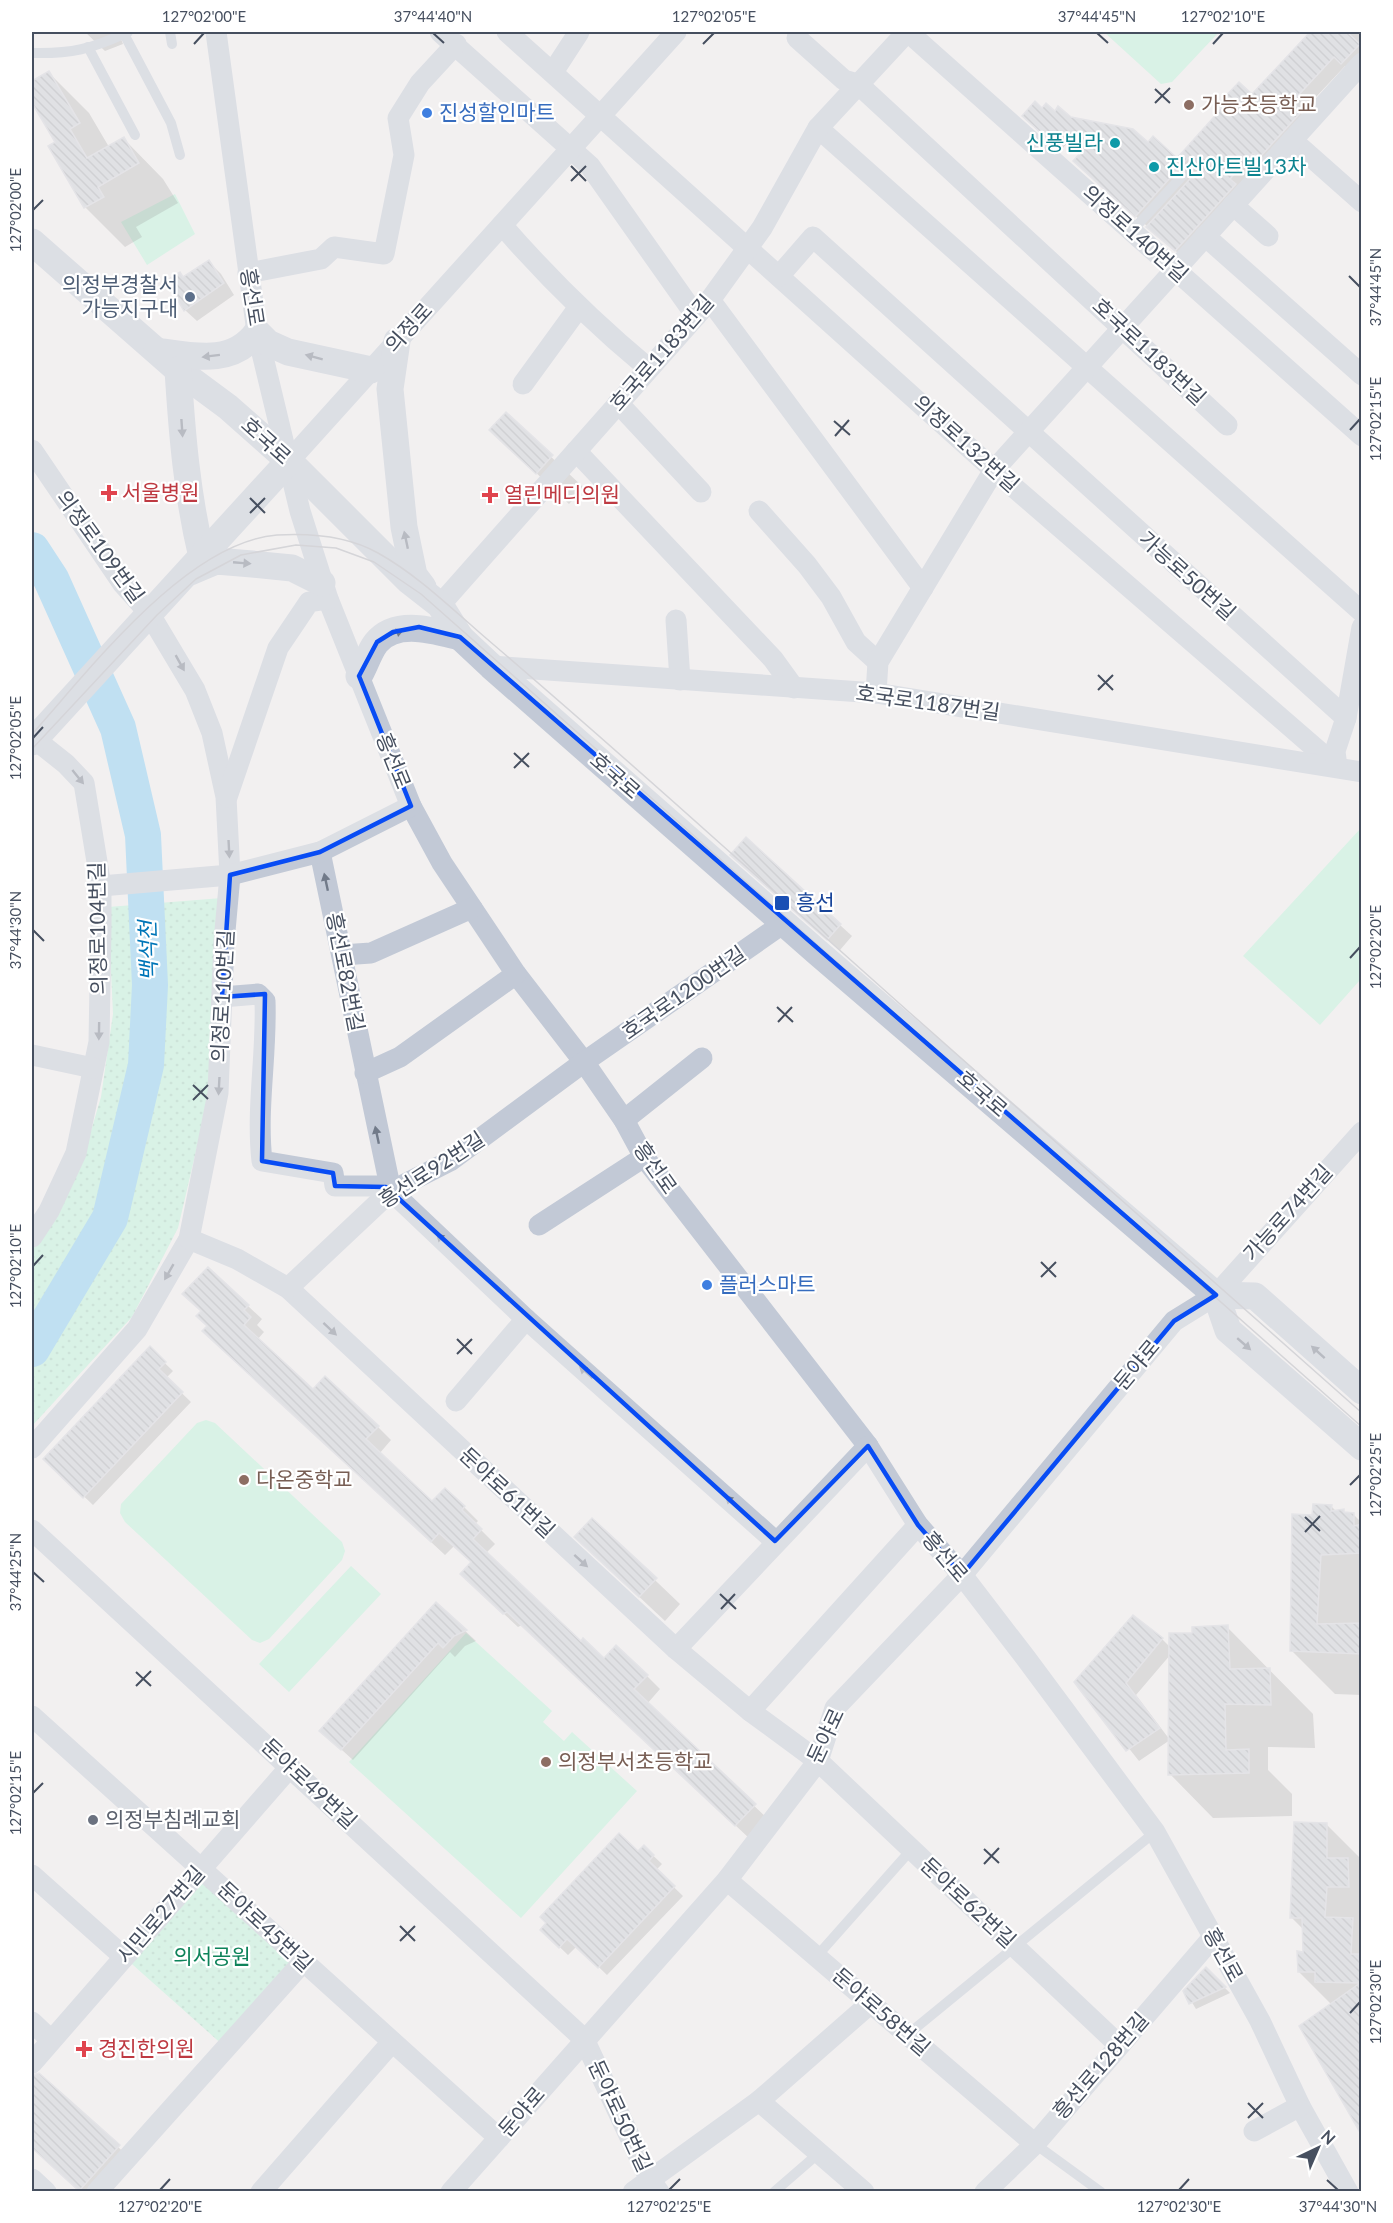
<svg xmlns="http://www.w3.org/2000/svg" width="1393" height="2223" font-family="Lato,'Noto Sans KR',sans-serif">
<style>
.grass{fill:url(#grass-dots)}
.garden{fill:#baf3d9}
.shadow{fill:#0003;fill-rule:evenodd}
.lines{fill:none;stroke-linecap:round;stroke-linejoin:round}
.river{stroke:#84ccf4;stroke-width:36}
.building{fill:url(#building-back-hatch);stroke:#d3d4dc;stroke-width:1.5}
.service{stroke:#c2c9d6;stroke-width:10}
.minor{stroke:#c2c9d6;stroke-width:21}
.tertiary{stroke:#c2c9d6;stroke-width:27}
.tram{stroke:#b1b3bb;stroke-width:1.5}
.oneway{fill:#717a89}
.marked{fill:none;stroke:#084cf4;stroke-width:4.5;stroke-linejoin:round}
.ticks{fill:none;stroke:#464f5f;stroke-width:2}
.education-dot{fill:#8d6e63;stroke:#fff;stroke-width:2}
.shop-dot{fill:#3f7fe0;stroke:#fff;stroke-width:2}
.culture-dot{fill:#0f9aa8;stroke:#fff;stroke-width:2}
.service-dot{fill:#5c6f8a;stroke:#fff;stroke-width:2}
.health-dot{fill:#e0444e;stroke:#fff;stroke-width:2}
.transit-dot{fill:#1a4fb4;stroke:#fff;stroke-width:2}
.worship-dot{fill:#6b7280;stroke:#fff;stroke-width:2}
.labels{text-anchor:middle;stroke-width:4.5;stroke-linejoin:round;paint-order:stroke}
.education-label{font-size:21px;fill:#785e54;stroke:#fff;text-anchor:start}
.shop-label{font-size:21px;fill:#366cbe;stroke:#fff;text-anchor:start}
.culture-label{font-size:21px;fill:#0d838f;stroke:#fff;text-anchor:end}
.street-label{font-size:21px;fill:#464f5f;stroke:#fff}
.service-label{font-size:21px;fill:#4e5e75;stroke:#fff;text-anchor:end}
.health-label{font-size:21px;fill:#be3a42;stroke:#fff;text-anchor:start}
.transit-label{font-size:21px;fill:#164399;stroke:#fff;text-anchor:start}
.worship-label{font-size:21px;fill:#5b616d;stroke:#fff;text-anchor:start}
.park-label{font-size:21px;fill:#0e835a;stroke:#fff}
.water-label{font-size:22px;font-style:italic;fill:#0076b8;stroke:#fff}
.neatline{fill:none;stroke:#464f5f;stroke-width:2}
.ticks-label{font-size:15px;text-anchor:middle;fill:#464f5f}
</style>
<defs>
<pattern id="grass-dots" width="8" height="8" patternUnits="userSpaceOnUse" patternTransform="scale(1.5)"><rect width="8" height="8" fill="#baf3d9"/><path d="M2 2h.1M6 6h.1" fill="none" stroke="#a1d2bd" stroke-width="1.8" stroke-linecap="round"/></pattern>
<pattern id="building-back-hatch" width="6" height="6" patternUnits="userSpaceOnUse" patternTransform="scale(1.5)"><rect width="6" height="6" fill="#cbced6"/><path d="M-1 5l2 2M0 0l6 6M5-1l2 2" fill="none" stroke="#a7aab1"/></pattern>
</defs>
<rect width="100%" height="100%" fill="#f2f0f0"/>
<g class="grass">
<path d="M222 898 211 1087 178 1228 132 1317 32 1426V1250L43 1237 80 1168 101 1097 113 1014 108 907Z"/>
<path d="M202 1868 303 1962 225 2047 124 1957Z"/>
</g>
<g class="garden">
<path d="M1104 32H1219L1172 82 1161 84Z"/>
<path d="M175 194 195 234 147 265 121 222Z"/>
<path d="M1361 828V979L1320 1025 1243 956Z"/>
<path d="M206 1420 215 1423 342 1542 345 1551 342 1560 269 1639 260 1643 252 1640 125 1522 120 1513 121 1504 197 1423Z"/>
<path d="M351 1566 381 1594 289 1692 259 1664Z"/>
<path d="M466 1633 552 1711 543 1722 564 1741 572 1732 637 1791 521 1918 349 1762Z"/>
</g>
<g class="shadow">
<path d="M85 32H126L119 34 123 44 105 51Z"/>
<path d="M1312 32H1362V62L1352 73 1345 66 1301 113 1310 122 1186 260 1084 171 1083 152 1070 140 1061 150 1034 126 1043 110 1148 144 1177 160 1253 96Z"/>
<path d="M49 73 89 113 109 147 124 139 163 179 178 203 136 227 142 237 125 247 85 207 57 142 32 100V83Z"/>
<path d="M209 262 221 274 234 295 197 321 185 310 184 278Z"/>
<path d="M506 414 584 488 569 504 491 430Z"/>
<path d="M746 839 852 936 840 950 744 866Z"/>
<path d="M248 1306 262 1319 257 1325 264 1332 257 1340 313 1391 378 1427 391 1440 379 1454 432 1503 445 1490 464 1507 478 1521 475 1524 495 1544 486 1553 581 1643 604 1660 647 1676 660 1689 647 1704 768 1819 750 1839 522 1625 518 1627 476 1588 473 1563 454 1546 445 1555 204 1331Z"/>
<path d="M150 1349 173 1371 166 1378 191 1402 93 1505 45 1459Z"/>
<path d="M1331 1506 1337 1512 1353 1514 1362 1523V1695L1335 1694 1291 1650 1313 1516Z"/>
<path d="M592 1520 680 1604 665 1621 601 1561Z"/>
<path d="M436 1604 476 1641 465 1646 455 1657 450 1652 353 1760 332 1741Z"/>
<path d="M1227 1627 1313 1714 1315 1748 1268 1747V1770L1292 1794V1816L1213 1818 1170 1774V1740L1139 1761 1076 1682 1162 1639 1171 1648ZM1171 1654 1170 1740 1136 1695Z"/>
<path d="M1327 1825 1362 1860V2135L1332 2005 1299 1972 1305 1954 1304 1930 1291 1917Z"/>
<path d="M644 1847 662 1864 656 1870 683 1896 607 1975 577 1946 568 1955 542 1930Z"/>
<path d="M1206 1969 1230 1993 1196 2009 1185 1991Z"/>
<path d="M39 2075 130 2158 100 2192H81L32 2148V2084Z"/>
</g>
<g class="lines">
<path class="river" d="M32 550 51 579 118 728 143 835 150 985 146 1065 110 1218 32 1349"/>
</g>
<g class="building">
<path d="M1310 32H1347L1360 44 1341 64 1334 57 1292 102 1302 111 1259 158 1253 153 1230 179 1236 184 1175 251 1146 227 1200 168 1201 161 1199 157 1188 158 1135 217 1073 161 1081 152 1059 131 1050 141 1022 116 1035 101 1042 108 1046 103 1055 111 1058 106 1071 117 1133 129 1148 142 1153 136 1177 158 1222 108 1218 104 1239 82 1252 94Z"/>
<path d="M49 71 80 123 70 129 87 158 124 137 139 163 98 187 104 197 84 208 48 146 55 142 32 103V81Z"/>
<path d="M209 260 224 283 184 311 166 281 180 272 183 277Z"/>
<path d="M506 412 553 455 536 474 489 430Z"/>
<path d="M746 837 841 924 827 940 730 855Z"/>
<path d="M208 1267 249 1305 244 1310 251 1317 244 1325 313 1389 325 1376 379 1426 366 1439 432 1501 445 1488 465 1506 462 1510 482 1529 473 1539 581 1641 583 1638 604 1658 616 1645 648 1675 634 1689 756 1804 735 1826 507 1612 503 1614 460 1574 471 1562 439 1533 431 1542 202 1331 207 1326 196 1316 201 1311 182 1294Z"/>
<path d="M150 1346 166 1362 159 1369 183 1392 83 1498 43 1459Z"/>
<path d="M1313 1504 1332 1505 1331 1511 1344 1509V1512L1354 1513V1526L1362 1524V1553L1321 1555 1317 1624 1362 1623V1654L1290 1651 1292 1514 1312 1515Z"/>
<path d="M592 1518 657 1578 639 1597 574 1537Z"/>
<path d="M436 1602 467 1630 454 1636 443 1648 438 1643 341 1750 319 1731Z"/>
<path d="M1133 1615 1163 1638 1126 1683 1160 1728 1126 1751 1074 1682Z"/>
<path d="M1228 1625 1230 1669 1270 1668 1271 1705 1225 1704 1226 1750 1249 1749V1773L1168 1775 1169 1633H1192V1627Z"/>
<path d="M1294 1822 1327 1823V1858H1348L1349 1887H1327L1325 1917 1353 1918 1351 1954H1362V2136L1299 2026 1360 1983 1315 1982V1972H1298L1297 1951 1303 1952 1302 1918H1290Z"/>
<path d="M619 1833 638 1851 644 1845 654 1855 649 1861 675 1886 598 1968 567 1939 559 1948 540 1930 546 1923 540 1917Z"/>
<path d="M1206 1967 1226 1987 1189 2004 1183 1991Z"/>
<path d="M39 2073 120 2145 79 2191 32 2148V2075Z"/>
</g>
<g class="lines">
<g class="service">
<path d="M170 32 172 44"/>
<path d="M124 34 171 123 180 155"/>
<path d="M88 47 135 135"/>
<path d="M32 53C71 54 92 49 128 32"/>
<path d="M1132 231 1194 163"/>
<path d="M817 1956 911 1850"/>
<path d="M907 2035 1155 1832"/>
<path d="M1035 2144 1101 2192"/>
<path d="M774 2192 819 2153"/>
</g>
<g class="minor">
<path d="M216 32 257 332 300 511 328 599 411 806 442 863 516 974 584 1062 624 1120 644 1157 868 1446 918 1525 962 1575 1025 1657 1155 1832 1260 2021 1300 2106 1348 2192"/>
<path d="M440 32 590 166 696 316"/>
<path d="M507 32 994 470 1337 767"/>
<path d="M908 32 1362 436"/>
<path d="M797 38 844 80 858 84 1227 425"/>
<path d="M553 72 579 32"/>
<path d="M818 128 1362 612"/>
<path d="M1292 140 1362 202"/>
<path d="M1233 205 1268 236"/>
<path d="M502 225C547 277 595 324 648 368"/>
<path d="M1205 236 1362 375"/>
<path d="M248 273 321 259 334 247 384 254 404 155 398 118 420 83 456 44"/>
<path d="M779 276 813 237 1346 718"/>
<path d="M710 300 923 588"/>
<path d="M523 384 579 307"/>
<path d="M618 403 701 492"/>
<path d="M32 450 123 584 149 613 195 690 212 733 226 797 230 875 224 942 218 1093 189 1239 137 1329 32 1448"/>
<path d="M576 451 773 659 794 688"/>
<path d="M289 461 676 32"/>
<path d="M759 511 807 565 831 597 856 642 878 662"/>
<path d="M440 605 710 300 762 228 818 128 907 32"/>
<path d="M676 620 680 680"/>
<path d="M491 666 876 693 1362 772"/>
<path d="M876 693 878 662 994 470 1362 63"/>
<path d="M32 737 66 764 84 783 101 886V925L99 1042 76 1153 49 1211 32 1237"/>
<path d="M1337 767 1335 751 1346 718 1362 627"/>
<path d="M227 797 278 648 309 602 328 599"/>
<path d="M320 852 391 1191 526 1319 775 1541"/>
<path d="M101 886 230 875 320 852 411 806"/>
<path d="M342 955 371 953 472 908"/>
<path d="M222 997 258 994 265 1001C267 1055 256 1108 262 1161L333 1173 335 1186H388"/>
<path d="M32 1055 93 1068"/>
<path d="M365 1073 400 1057 516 974"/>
<path d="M624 1120 702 1058"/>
<path d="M539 1225 644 1157"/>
<path d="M189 1239 237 1259 288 1288 676 1649 750 1711 818 1761 1119 2045"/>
<path d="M288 1288 391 1191 450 1161 584 1062 784 923"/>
<path d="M456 1401 526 1319"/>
<path d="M32 1530 584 2039 649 2178 659 2192"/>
<path d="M676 1649 868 1446"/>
<path d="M750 1711 918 1525"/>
<path d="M32 1716 499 2138"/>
<path d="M32 1875 124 1957"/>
<path d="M727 1880 1035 2144"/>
<path d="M32 2022 51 2040"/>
<path d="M32 2063 290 1767"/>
<path d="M759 2101 864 2192"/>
<path d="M1254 2131 1300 2106"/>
<path d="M32 2179 46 2192"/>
<path d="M97 2192 303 1962"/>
<path d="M261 2192 392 2042"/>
<path d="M451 2192 727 1880 818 1761 835 1708 962 1575 1174 1321 1216 1295 1362 1132"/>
<path d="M633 2192 759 2101 872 2002"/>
<path d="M985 2192 1035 2144 1213 1937"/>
</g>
<g class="tertiary">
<path d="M32 242 178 370 228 407 289 461 408 580 440 605 460 637 491 666 817 952 1216 1295 1228 1330 1362 1447"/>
<path d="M397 341 390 389 404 527 414 575 423 587"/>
<path d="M157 351C193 356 233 366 257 332L268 343 288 352 371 370"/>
<path d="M178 370C182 434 187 495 202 557"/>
<path d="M190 572 216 561 252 564 292 568 322 583"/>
<path d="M359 676C365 666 369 652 376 643 396 618 435 631 460 637"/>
<path d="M32 742 289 461"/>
<path d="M1216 1295 1255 1296 1362 1391"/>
</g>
<g class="tram">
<path d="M32 734C89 671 186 542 277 535 311 533 348 536 378 553 421 577 457 614 494 645 571 711 647 778 723 846 935 1036 1148 1224 1362 1413"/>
<path d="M32 749 157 615 196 579 241 555 296 545 336 548 374 562 421 594 1362 1427"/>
</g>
</g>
<defs><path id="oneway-solid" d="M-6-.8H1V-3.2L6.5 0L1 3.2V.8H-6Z" transform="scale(1.5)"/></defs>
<g class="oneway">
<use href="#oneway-solid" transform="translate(211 356) rotate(173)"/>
<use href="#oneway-solid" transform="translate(314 357) rotate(-165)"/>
<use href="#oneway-solid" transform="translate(182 428) rotate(86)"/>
<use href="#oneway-solid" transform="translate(406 540) rotate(-102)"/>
<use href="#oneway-solid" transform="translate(242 563) rotate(5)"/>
<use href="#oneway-solid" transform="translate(395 633) rotate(-20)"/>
<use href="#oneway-solid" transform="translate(180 663) rotate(61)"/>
<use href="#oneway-solid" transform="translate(78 777) rotate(51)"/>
<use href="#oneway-solid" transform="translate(229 849) rotate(87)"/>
<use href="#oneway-solid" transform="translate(326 882) rotate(-102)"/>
<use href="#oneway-solid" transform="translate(99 1031) rotate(91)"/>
<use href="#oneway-solid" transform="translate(219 1086) rotate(93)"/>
<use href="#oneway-solid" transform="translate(377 1135) rotate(-102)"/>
<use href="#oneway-solid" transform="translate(443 1240) rotate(-137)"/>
<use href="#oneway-solid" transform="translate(169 1272) rotate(120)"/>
<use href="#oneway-solid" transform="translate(330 1329) rotate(43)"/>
<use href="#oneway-solid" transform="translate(1244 1344) rotate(41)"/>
<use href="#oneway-solid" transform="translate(1318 1352) rotate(-138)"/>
<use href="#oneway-solid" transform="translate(586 1372) rotate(-138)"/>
<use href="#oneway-solid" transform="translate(732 1502) rotate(-138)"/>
<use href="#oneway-solid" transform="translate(581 1561) rotate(42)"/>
</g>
<path d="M0 0H1393V2223H0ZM419 627 460 637 1216 1295 1174 1321 962 1575 918 1525 868 1446 775 1541 386 1187 335 1186 333 1173 262 1161 265 994 222 997 230 875 320 852 411 806 359 676 377 642 393 632Z" fill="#f2f0f0" fill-opacity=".55" fill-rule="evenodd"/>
<path class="marked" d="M419 627 460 637 1216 1295 1174 1321 962 1575 918 1525 868 1446 775 1541 386 1187 335 1186 333 1173 262 1161 265 994 222 997 230 875 320 852 411 806 359 676 377 642 393 632Z"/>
<path class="ticks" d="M433 33 444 43M1097 33 1108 43M194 44 204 33M703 44 714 33M1213 44 1223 33M1155 89 1170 103M1155 103 1170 88M571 166 586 181M571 181 586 166M33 210 43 200M1349 276 1360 287M834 421 850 435M1350 430 1360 419M835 436 849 420M250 498 265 513M250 513 265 498M1098 675 1113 690M1098 690 1113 675M33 738 43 727M514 753 529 767M514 768 529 753M33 930 44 941M1350 958 1360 947M777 1007 793 1022M778 1022 792 1007M193 1085 208 1099M193 1100 208 1085M1041 1262 1056 1277M33 1266 43 1255M1041 1277 1056 1262M457 1339 472 1354M457 1354 472 1339M1350 1485 1360 1475M1305 1517 1320 1531M1305 1532 1320 1516M33 1572 44 1582M720 1594 736 1609M721 1609 735 1594M136 1672 151 1686M136 1686 151 1671M33 1793 43 1783M984 1849 999 1863M984 1864 999 1848M400 1926 415 1941M400 1941 415 1926M1350 2013 1360 2002M1248 2103 1263 2118M1248 2118 1263 2103M1327 2180 1338 2190M160 2190 170 2179M669 2190 680 2179M1179 2190 1189 2179"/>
<g class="education-dot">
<circle cx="1189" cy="105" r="6"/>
<circle cx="244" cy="1480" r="6"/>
<circle cx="546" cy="1762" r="6"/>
</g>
<g class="shop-dot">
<circle cx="427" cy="113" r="6"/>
<circle cx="707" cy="1285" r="6"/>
</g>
<g class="culture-dot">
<circle cx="1115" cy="143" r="6"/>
<circle cx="1154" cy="167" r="6"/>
</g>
<circle class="service-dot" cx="190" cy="297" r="6"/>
<g class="health-dot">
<path d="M106 484h6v6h6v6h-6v6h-6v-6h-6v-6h6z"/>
<path d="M487 486h6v6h6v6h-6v6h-6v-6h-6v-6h6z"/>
<path d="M81 2040h6v6h6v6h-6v6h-6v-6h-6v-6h6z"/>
</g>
<rect class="transit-dot" x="774" y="895" width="16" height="16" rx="3"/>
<circle class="worship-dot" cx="93" cy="1820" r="6"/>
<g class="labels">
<g class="education-label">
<text x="1201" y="112">가능초등학교</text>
<text x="256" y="1487">다온중학교</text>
<text x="558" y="1769">의정부서초등학교</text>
</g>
<g class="shop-label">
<text x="439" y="120">진성할인마트</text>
<text x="719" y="1292">플러스마트</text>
</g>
<g class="culture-label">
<text x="1103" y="150">신풍빌라</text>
<text x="1166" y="174" text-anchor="start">진산아트빌13차</text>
</g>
<g class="street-label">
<text transform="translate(1135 234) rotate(42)" y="7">의정로140번길</text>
<text transform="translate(252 297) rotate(81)" y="7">흥선로</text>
<text transform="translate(409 328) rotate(-48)" y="7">의정로</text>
<text transform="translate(1149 352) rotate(43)" y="7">호국로1183번길</text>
<text transform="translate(662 353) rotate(-49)" y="7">호국로1183번길</text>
<text transform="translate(266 441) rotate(42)" y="7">호국로</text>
<text transform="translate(966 444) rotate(42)" y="7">의정로132번길</text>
<text transform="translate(100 547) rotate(54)" y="7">의정로109번길</text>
<text transform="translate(1187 576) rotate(42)" y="7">가능로50번길</text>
<text transform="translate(928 703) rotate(8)" y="7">호국로1187번길</text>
<text transform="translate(393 761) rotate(68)" y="7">흥선로</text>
<text transform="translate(615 776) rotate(41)" y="7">호국로</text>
<text transform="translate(98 928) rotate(-91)" y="7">의정로104번길</text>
<text transform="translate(345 972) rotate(79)" y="7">흥선로82번길</text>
<text transform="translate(684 993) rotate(-35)" y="7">호국로1200번길</text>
<text transform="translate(223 996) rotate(-87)" y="7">의정로110번길</text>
<text transform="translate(982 1094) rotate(41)" y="7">호국로</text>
<text transform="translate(655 1168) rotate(55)" y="7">흥선로</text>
<text transform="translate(432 1170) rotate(-33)" y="7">흥선로92번길</text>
<text transform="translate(1288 1213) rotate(-48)" y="7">가능로74번길</text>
<text transform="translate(1137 1365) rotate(-50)" y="7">둔야로</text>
<text transform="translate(507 1493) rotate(43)" y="7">둔야로61번길</text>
<text transform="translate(945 1557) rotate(50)" y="7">흥선로</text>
<text transform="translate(826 1736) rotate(-65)" y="7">둔야로</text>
<text transform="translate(309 1784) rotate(43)" y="7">둔야로49번길</text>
<text transform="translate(968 1903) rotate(43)" y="7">둔야로62번길</text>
<text transform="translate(161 1915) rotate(-49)" y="7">시민로27번길</text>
<text transform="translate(265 1927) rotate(43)" y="7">둔야로45번길</text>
<text transform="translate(1223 1955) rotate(61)" y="7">흥선로</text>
<text transform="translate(881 2012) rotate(41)" y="7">둔야로58번길</text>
<text transform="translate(1101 2066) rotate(-49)" y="7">흥선로128번길</text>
<text transform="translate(522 2112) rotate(-49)" y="7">둔야로</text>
<text transform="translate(620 2116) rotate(65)" y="7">둔야로50번길</text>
</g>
<g class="service-label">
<text x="178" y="292">의정부경찰서<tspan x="178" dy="24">가능지구대</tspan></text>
</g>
<g class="health-label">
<text x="122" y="500">서울병원</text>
<text x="504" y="502">열린메디의원</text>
<text x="98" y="2056">경진한의원</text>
</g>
<g class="transit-label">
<text x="796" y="910">흥선</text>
</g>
<g class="worship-label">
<text x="105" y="1827">의정부침례교회</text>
</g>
<g class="park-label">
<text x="212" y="1964">의서공원</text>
</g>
<g class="water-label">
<text transform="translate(148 951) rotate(-92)" y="8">백석천</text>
</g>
</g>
<rect width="1393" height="2223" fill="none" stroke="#ffffff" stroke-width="66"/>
<g transform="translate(1318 2148) rotate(44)" stroke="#ffffff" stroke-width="4.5" paint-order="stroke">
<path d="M0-4.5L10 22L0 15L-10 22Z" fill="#464f5f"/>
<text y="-9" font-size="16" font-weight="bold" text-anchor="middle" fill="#464f5f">N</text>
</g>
<rect x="33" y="33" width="1327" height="2157" class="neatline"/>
<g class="ticks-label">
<text x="204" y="22">127°02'00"E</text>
<text x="433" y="22">37°44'40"N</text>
<text x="714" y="22">127°02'05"E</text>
<text x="1097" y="22">37°44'45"N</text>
<text x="1223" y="22">127°02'10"E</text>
<text transform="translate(16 210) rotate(-90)" y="5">127°02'00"E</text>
<text transform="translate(1376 287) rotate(-90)" y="5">37°44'45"N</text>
<text transform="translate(1376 419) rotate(-90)" y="5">127°02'15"E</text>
<text transform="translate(16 738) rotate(-90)" y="5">127°02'05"E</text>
<text transform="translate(16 930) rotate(-90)" y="5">37°44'30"N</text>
<text transform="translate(1376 947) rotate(-90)" y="5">127°02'20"E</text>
<text transform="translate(16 1266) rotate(-90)" y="5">127°02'10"E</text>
<text transform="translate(1376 1475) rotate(-90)" y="5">127°02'25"E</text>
<text transform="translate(16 1572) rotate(-90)" y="5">37°44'25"N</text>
<text transform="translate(16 1793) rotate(-90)" y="5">127°02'15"E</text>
<text transform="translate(1376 2002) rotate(-90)" y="5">127°02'30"E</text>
<text x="160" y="2212">127°02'20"E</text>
<text x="669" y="2212">127°02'25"E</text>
<text x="1179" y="2212">127°02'30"E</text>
<text x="1338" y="2212">37°44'30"N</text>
</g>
</svg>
